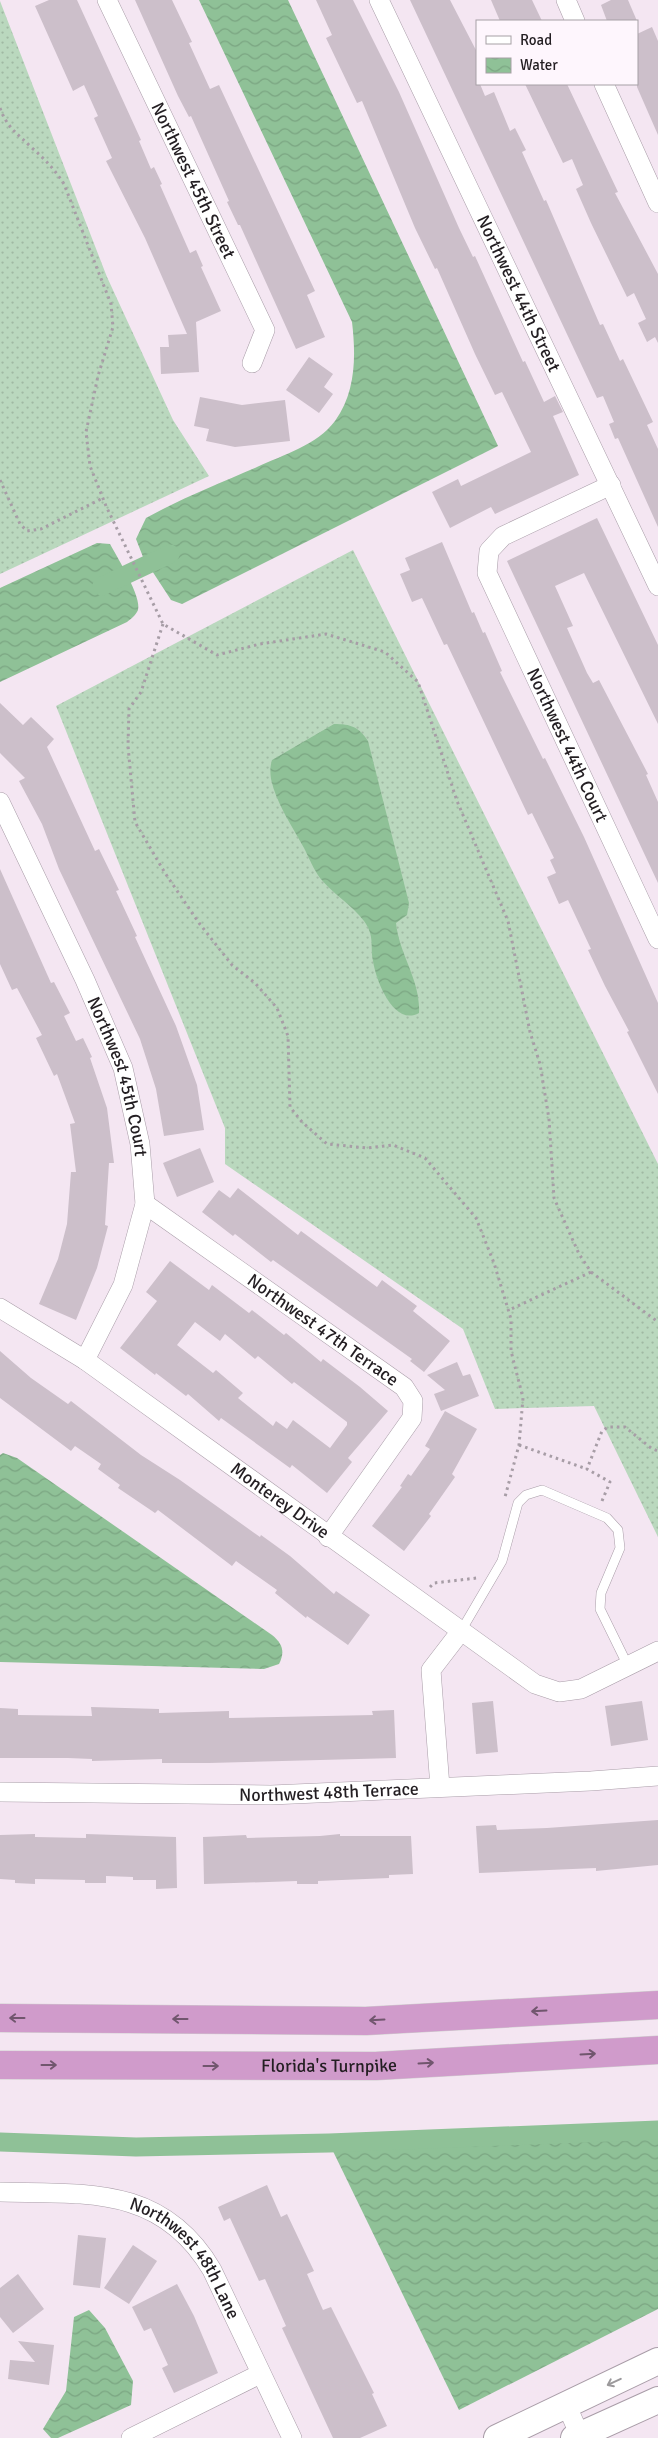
<svg xmlns="http://www.w3.org/2000/svg" width="658" height="2438" font-family="Signika,sans-serif">
<style>
.grass{fill:url(#grass-dots)}
.water{fill:url(#water-waves)}
.lines{fill:none;stroke-linecap:round;stroke-linejoin:round}
.canal{stroke:#8fc197;stroke-width:19}
.building{fill:#ccbfca;fill-rule:evenodd}
.lane-casing{stroke:#a99da8;stroke-width:10}
.street-casing{stroke:#a99da8;stroke-width:20}
.secondary-casing{stroke:#a99da8;stroke-width:28}
.highway-casing{stroke:#cfcece;stroke-width:29}
.path{stroke:#a79da6;stroke-width:3;stroke-dasharray:2.5 4;stroke-linecap:butt}
.lane{stroke:#fff;stroke-width:9}
.street{stroke:#fff;stroke-width:19}
.secondary{stroke:#fff;stroke-width:26}
.highway{stroke:#d09bcb;stroke-width:28}
.oneway{stroke:#71566e}
.oneway2{stroke:#9c9a9c}
.labels{text-anchor:middle;stroke-width:4.5;stroke-linejoin:round;paint-order:stroke}
.street-label{font-size:18px;fill:#231e22;stroke:#fef6fd}
</style>
<defs>
<pattern id="grass-dots" width="8" height="8" patternUnits="userSpaceOnUse" patternTransform="scale(1.25)"><rect width="8" height="8" fill="#bad8be"/><path d="M2 2h.1M6 6h.1" fill="none" stroke="#a0b9a3" stroke-width="1.8" stroke-linecap="round"/></pattern>
<pattern id="water-waves" width="16" height="10" patternUnits="userSpaceOnUse" patternTransform="scale(1.25)"><rect width="16" height="10" fill="#8fc197"/><path d="M0 5q4-4 8 0t8 0" fill="none" stroke="#7ba582"/></pattern>
</defs>
<rect width="100%" height="100%" fill="#f4e6f2"/>
<g class="grass">
<path d="M0 1 107 277 173 420 209 476 0 574Z"/>
<path d="M353 550 658 1164V1537L594 1406 495 1409 463 1329 225 1164V1128L56 706Z"/>
</g>
<g class="water">
<path d="M199 0H288L498 446 182 604 171 600 143 557 136 539 146 518C182 498 220 483 257 467 283 455 317 445 335 421 356 392 356 356 352 322Z"/>
<path d="M97 543 110 544C117 557 142 597 138 610 136 615 131 619 127 622L0 682V588Z"/>
<path d="M334 724C351 724 359 727 368 741L409 903 407 915 396 923C399 954 421 981 419 1013 394 1027 376 981 373 961 370 946 375 936 364 921 352 905 333 894 320 878 314 870 309 858 304 848 292 826 276 803 271 779 270 772 270 767 272 760Z"/>
<path d="M3 1453 17 1458 272 1635C283 1644 285 1652 279 1664L264 1669 0 1662V1455Z"/>
<path d="M658 2130V2309L459 2410 329 2143Z"/>
<path d="M89 2310 105 2328 133 2381 131 2405 58 2438H51L43 2429 66 2391 74 2317Z"/>
</g>
<g class="lines">
<g class="canal">
<path d="M102 586 170 554"/>
<path d="M0 2142 136 2147 329 2143 658 2130"/>
</g>
</g>
<g class="building">
<path d="M49 0H77L141 140 139 141 151 169 154 167 162 184 160 185 190 253 196 250 203 266 201 267 221 311 196 322 199 372 161 374 160 347H169L168 335 187 334 145 238 106 161 112 158 94 118 98 116 84 85 73 91 35 6Z"/>
<path d="M135 0H172L192 42 189 43 210 89 219 85 315 291 307 295 325 337 296 349 240 225H238L227 202 229 201 191 116 189 117 178 96Z"/>
<path d="M316 0H353L399 92 459 228 473 257 475 256 523 362 525 361 544 402 555 396 563 412 553 416 579 475 495 514 491 507 450 528 432 492 458 479 461 486 531 452 502 392 495 395 475 354 437 268 435 269 415 228 362 101 357 103 326 38 332 35Z"/>
<path d="M410 0H450L477 52V84H480L485 96 494 92 510 131 515 128 526 150 522 152 544 201 546 200 600 325 603 324 620 361 623 359 653 422 647 425 658 449V527L618 438 615 439 609 424 614 422 603 396 597 398Z"/>
<path d="M491 0H532L542 21H500Z"/>
<path d="M611 0H628L637 21H607L601 5Z"/>
<path d="M652 27 658 41V135L637 87V34Z"/>
<path d="M525 84H567L618 192 615 193 658 274V343L655 337 647 342 638 323 646 319 634 293 627 297 591 223 576 189 583 185 572 159 563 163Z"/>
<path d="M309 357 333 374 324 387 333 394 319 413 286 390Z"/>
<path d="M200 397 242 405 285 400 290 441 235 447 206 441 209 429 194 426Z"/>
<path d="M597 518 658 645V724L584 573 555 586 573 626 567 628 587 673 593 683 599 680 648 774 646 775 658 802V883L507 561Z"/>
<path d="M442 542 472 613 474 612 483 633 485 632 502 671 500 672 543 759 545 758 584 837 658 1003V1094L627 1032 629 1031 605 986 588 950 591 949 568 900 559 904 547 877 556 873 550 860 554 858 532 813 528 815 447 644 444 645 422 598 412 602 400 574 410 570 405 558Z"/>
<path d="M0 703 23 725 31 717 54 739 47 747 95 851 99 849 119 890 116 891 137 936 135 937 176 1026 197 1085 204 1130 164 1136 156 1089 140 1039 59 869 42 824 19 781 25 778 0 753Z"/>
<path d="M0 869 51 983 54 982 70 1013 64 1016 76 1041 83 1038 92 1057 90 1058 107 1108 114 1163H109L105 1225 108 1226 97 1268 76 1320 39 1304 58 1259 67 1224 71 1172H76L70 1124 75 1123 57 1074 54 1076 36 1038 42 1035 17 988 12 990 0 964Z"/>
<path d="M200 1148 214 1182 177 1197 163 1163Z"/>
<path d="M238 1188 298 1235 301 1231 377 1287 382 1280 417 1306 413 1311 450 1341 424 1372 410 1361 412 1359 350 1315 273 1260 271 1262 235 1234 233 1236 202 1212 219 1190 230 1198Z"/>
<path d="M170 1261 209 1290 212 1285 249 1313 252 1310 284 1335 286 1333 321 1362 323 1359 360 1387 388 1411 348 1458 352 1462 327 1493 292 1465 290 1468 221 1418 219 1421 188 1394 186 1396 156 1373 155 1375 120 1348 157 1301 146 1292ZM195 1322 220 1341 225 1334 255 1359 258 1356 292 1384 294 1382 347 1422V1425L330 1448 293 1420 287 1429 276 1421 273 1426 238 1398 243 1393 216 1370 213 1373 177 1345Z"/>
<path d="M0 1351 31 1378 68 1404 71 1401 141 1455 180 1480 260 1537 261 1535 290 1556 334 1594 336 1591 370 1615 348 1645 307 1616 306 1618 275 1593 277 1590 236 1561 232 1566 158 1510 155 1513 118 1488 120 1485 98 1469 101 1464 75 1446 71 1451 0 1398Z"/>
<path d="M457 1362 463 1376 470 1374 479 1396 441 1411 434 1394 445 1390 427 1375Z"/>
<path d="M445 1411 477 1429 452 1474 455 1477 429 1514 431 1516 404 1551 372 1526 402 1487 400 1486 408 1474 411 1476 430 1449 425 1446Z"/>
<path d="M493 1701 498 1752 476 1754 472 1703Z"/>
<path d="M642 1701 648 1740 611 1746 605 1706Z"/>
<path d="M91 1707 159 1709V1713L229 1711V1718L373 1715 372 1711 394 1710 396 1758 209 1763H162V1759L92 1761V1759L68 1758H0V1708L18 1709V1715L92 1716Z"/>
<path d="M658 1820V1865L596 1871V1868L479 1873 476 1826 496 1825 497 1830 547 1828Z"/>
<path d="M35 1834V1837L86 1838V1834L176 1837 177 1888 156 1889V1880H133V1877L106 1876V1883H85V1880L35 1879V1884L15 1883V1880L0 1879V1835Z"/>
<path d="M340 1834V1836H411L413 1874 389 1875V1878L318 1881V1884H297V1881L204 1884 203 1837 246 1835 247 1838 320 1836Z"/>
<path d="M267 2185 281 2217 287 2214 314 2271 307 2274 323 2310 331 2307 374 2393 372 2394 387 2426 360 2438H333L282 2328 286 2326 265 2279 259 2281 230 2218 224 2221 218 2207Z"/>
<path d="M78 2235 106 2238 100 2288 73 2285Z"/>
<path d="M133 2245 157 2261 129 2304 104 2288Z"/>
<path d="M18 2274 44 2309 13 2333 0 2317V2288Z"/>
<path d="M177 2284 194 2316 218 2373 174 2393 162 2368 168 2365 151 2328 144 2331 132 2307Z"/>
<path d="M18 2341 54 2345 49 2385 8 2379 10 2360 35 2362Z"/>
</g>
<g class="lines">
<defs>
<path id="lane" d="M461 1631 502 1561 518 1503 526 1495 542 1490 607 1518 618 1530 620 1548 601 1593 600 1609 628 1666"/>
<g id="street">
<path id="s1" d="M107 0 265 330 252 363"/>
<path id="s2" d="M379 0 658 586"/>
<path d="M566 0 575 21"/>
<path d="M604 84 658 203"/>
<path id="s3" d="M611 485 503 536 489 551 487 573 658 939"/>
<path id="s4" d="M0 802 85 980 123 1068 140 1144 145 1204 123 1285 85 1360"/>
<path id="s5" d="M145 1204 404 1387 413 1401 412 1418 328 1537"/>
<path id="s6" d="M0 1308 85 1360 535 1684 559 1692 581 1689 658 1651"/>
<path d="M440 1787 431 1670 461 1631"/>
<path id="s7" d="M0 1792 271 1795 591 1781 658 1776"/>
<path id="s8" d="M0 2192C86 2194 162 2185 212 2270L292 2438"/>
<path d="M566 2404 581 2438"/>
<path d="M131 2438 260 2374"/>
</g>
<g id="secondary">
<path d="M497 2438 658 2361"/>
<path d="M574 2438 658 2400"/>
</g>
<g id="highway">
<path d="M0 2018 366 2021 658 2005"/>
<path id="s9" d="M0 2065 376 2066 658 2050"/>
</g>
</defs>
<use href="#lane" class="lane-casing"/>
<use href="#street" class="street-casing"/>
<use href="#secondary" class="secondary-casing"/>
<use href="#highway" class="highway-casing"/>
<g class="path">
<path d="M0 108C7 128 18 134 32 148 45 159 55 170 64 184L111 304 113 327 98 376 86 432 90 466 106 506 163 624 217 655 260 644 326 634 385 652 418 682 457 801 508 921 530 1032 540 1064 549 1119 554 1198 579 1254 591 1272 509 1310"/>
<path d="M0 480 20 524 27 531 41 529 103 498"/>
<path d="M163 624 141 692 129 709 128 746 135 822 165 873 199 923 232 965 255 983 277 1008 288 1036 290 1107 302 1122 327 1144 367 1148 393 1145 425 1158 476 1218 494 1263 511 1319V1351L523 1398 519 1445 505 1497"/>
<path d="M591 1272 658 1322"/>
<path d="M519 1445 587 1469"/>
<path d="M602 1501 610 1482 587 1469 602 1431 608 1427H625L651 1448 658 1451"/>
<path d="M430 1587 434 1583 477 1578"/>
</g>
<use href="#lane" class="lane"/>
<use href="#street" class="street"/>
<use href="#secondary" class="secondary"/>
<use href="#highway" class="highway"/>
</g>
<defs><path id="oneway-shaft" d="M-6 0H5M1.5-3L5.5 0L1.5 3" fill="none" stroke-width="1.6" stroke-linecap="round" stroke-linejoin="round" transform="scale(1.25)"/></defs>
<g class="oneway">
<use href="#oneway-shaft" transform="translate(539 2011) rotate(177)"/>
<use href="#oneway-shaft" transform="translate(17 2018) rotate(-180)"/>
<use href="#oneway-shaft" transform="translate(180 2019) rotate(-180)"/>
<use href="#oneway-shaft" transform="translate(377 2020) rotate(177)"/>
<use href="#oneway-shaft" transform="translate(588 2054) rotate(-3)"/>
<use href="#oneway-shaft" transform="translate(426 2063) rotate(-3)"/>
<use href="#oneway-shaft" transform="translate(49 2065)"/>
<use href="#oneway-shaft" transform="translate(211 2066)"/>
</g>
<use class="oneway2" href="#oneway-shaft" transform="translate(614 2382) rotate(155)"/>
<g class="labels">
<g class="street-label">
<text dy="6" stroke="none"><textPath href="#s1" startOffset="200">Northwest 45th Street</textPath></text>
<text dy="6" stroke="none"><textPath href="#s2" startOffset="325">Northwest 44th Street</textPath></text>
<text dy="6" stroke="none"><textPath href="#s3" startOffset="352">Northwest 44th Court</textPath></text>
<text dy="6" stroke="none"><textPath href="#s4" startOffset="300">Northwest 45th Court</textPath></text>
<text dy="6" stroke="none"><textPath href="#s5" startOffset="218">Northwest 47th Terrace</textPath></text>
<text dy="6" stroke="none"><textPath href="#s6" startOffset="340">Monterey Drive</textPath></text>
<text dy="6" stroke="none"><textPath href="#s7" startOffset="329">Northwest 48th Terrace</textPath></text>
<text dy="6" stroke="none"><textPath href="#s9" startOffset="329">Florida's Turnpike</textPath></text>
<text dy="6" stroke="none"><textPath href="#s8" startOffset="212">Northwest 48th Lane</textPath></text>
</g>
</g>
<rect x="476" y="20" width="162" height="65" fill="#fef6fd" stroke="#a6a0a5"/>
<rect x="486" y="36" width="25" height="8" fill="#ffffff" stroke="#a6a0a5"/>
<text x="520" y="45" font-size="15" fill="#231e22">Road</text>
<rect x="486" y="58" width="25" height="15" fill="url(#water-waves)" stroke="#a6a0a5"/>
<text x="520" y="70" font-size="15" fill="#231e22">Water</text>
</svg>
